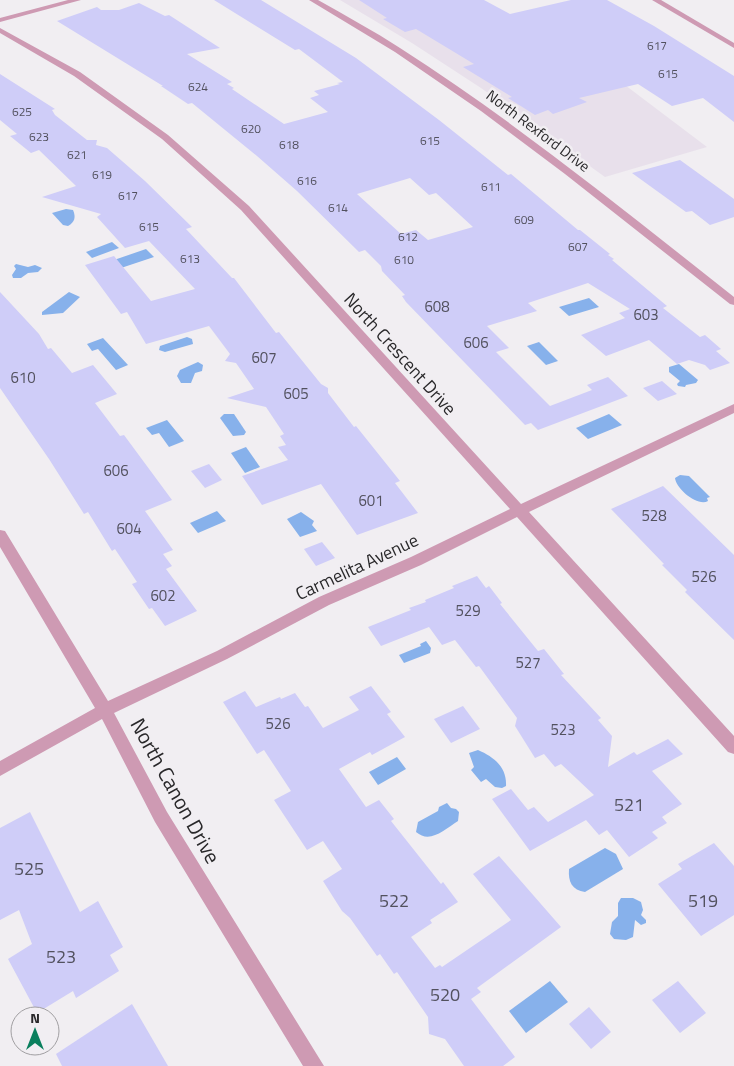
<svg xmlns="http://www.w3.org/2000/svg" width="734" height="1066" font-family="'Titillium Web',sans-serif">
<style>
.built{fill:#e8e0eb}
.water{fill:#87b1eb}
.building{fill:#cfcdf8;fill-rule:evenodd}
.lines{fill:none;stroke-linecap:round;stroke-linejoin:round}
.minor{fill:#ce9ab3;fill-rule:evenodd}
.labels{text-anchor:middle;stroke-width:5;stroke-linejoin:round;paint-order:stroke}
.far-number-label{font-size:12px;fill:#52515e}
.far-street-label{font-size:15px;fill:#29282a;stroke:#f1eef2}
.number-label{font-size:15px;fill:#52515e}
.street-label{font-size:18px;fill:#29282a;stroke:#f1eef2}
.near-number-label{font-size:18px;fill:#52515e}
.near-street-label{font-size:21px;fill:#29282a;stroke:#f1eef2}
</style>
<rect width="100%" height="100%" fill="#f1eef2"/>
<path class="built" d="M340 0H481L617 79 707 147 605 177 481 88 412 43Z"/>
<g class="water">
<path d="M66 209 73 210C76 217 75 222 68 226L63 225 52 213Z"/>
<path d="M112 242 119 248 92 258 86 252Z"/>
<path d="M146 249 154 257 121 268 114 260Z"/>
<path d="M16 264 28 267 35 265 42 268 38 272 28 273 21 278H13L12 275 16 269 14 266Z"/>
<path d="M69 292 80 297 63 313 42 315V312Z"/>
<path d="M589 298 599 307 569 316 559 307Z"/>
<path d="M187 337 192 339 193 344 165 352 159 350 160 346Z"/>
<path d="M103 338 128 365 116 370 98 349 92 351 87 344Z"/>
<path d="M539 342 558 361 546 365 527 346Z"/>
<path d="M198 362 203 365 202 371 195 373 191 383H181L177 376 180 370Z"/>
<path d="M679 364 698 380 696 383 686 385 685 387 678 386 677 384 680 381 669 372V367Z"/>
<path d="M224 414H234L246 432 244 435 233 436 220 418Z"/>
<path d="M609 414 622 425 588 439 576 428Z"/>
<path d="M167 420 184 441 169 447 159 433 152 435 146 428Z"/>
<path d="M246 447 260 467 245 473 231 453Z"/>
<path d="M680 475 689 476 710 497 707 498 708 501C698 507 676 489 675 478Z"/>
<path d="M217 511 226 521 198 533 190 523Z"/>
<path d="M301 512 314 521 312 525 317 531 300 537 287 519Z"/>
<path d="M426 641 431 648 430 653 404 663 399 655 421 646 420 644Z"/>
<path d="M478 750C494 757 507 767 506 786L502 788 495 787 486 779 481 782 471 770 474 767 469 753Z"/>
<path d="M397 757 406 769 378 785 369 772Z"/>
<path d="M447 803 451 808 456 809 459 812 458 821C444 830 430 844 416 832L418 822 438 811 439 807Z"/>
<path d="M605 848 616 854 623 869 585 892C572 890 568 882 569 869Z"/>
<path d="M621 898H633L641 902 643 910 641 915 646 920V923L641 925 635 920 633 937 626 940 614 939 610 934 612 922 618 916V903Z"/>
<path d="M550 981 568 1002 526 1033 509 1011Z"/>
</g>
<g class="building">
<path d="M214 0H261L356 58 439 120 508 175 511 174 578 230H580L610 254 608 255 614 259 612 260 667 306 663 308 700 337 705 335 721 349 716 351 730 363 710 370 705 365 689 360 677 364 649 340 606 356 581 335 625 318 619 313 630 309 588 283 528 303 537 311 487 326 509 348 496 352 550 406 592 390 587 385 608 377 628 396 538 430 531 423 525 425 406 302 402 296 405 295 382 271 381 266 365 250 359 252 297 191 257 156 192 103 188 104 161 86H163L57 21 97 7 101 10H119L139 3 165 16 169 15 220 48 187 54 232 82 227 84 234 88 232 89 284 124 328 112 310 98 319 95 314 91 340 84 337 83 343 82 299 49 295 50ZM410 178 429 195 436 193 473 227 428 240 416 230 401 234 357 194Z"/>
<path d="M359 0H484L510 14 571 0H607L654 26 734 76V122L703 98 672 106 638 84 579 98 587 102 553 114 548 110 535 115 508 98 512 97 463 67 474 64 416 29 405 32 383 19 387 18Z"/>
<path d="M0 74 55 109 52 110 55 115 87 140H97L96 145 107 148 145 181 192 227 186 229 232 278H234L276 333 279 332 321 384 328 388V393L354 427 356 426 400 481 395 483 418 513 357 535 321 484 262 505 242 476 288 460 278 447 286 445 280 436 284 434 266 407 227 398 254 389 236 363 225 361 230 354 209 326 146 344 127 312 121 314 85 265 114 256 151 301 195 289 149 241 125 248 97 217 101 214 42 197 76 186 39 150 31 153 10 136 17 134 0 120Z"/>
<path d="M680 160 734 199V217L710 225 692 211 686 212 632 173Z"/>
<path d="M0 292 39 334 48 349 51 348 72 373 93 365 117 394 95 403 120 436 124 435 172 500 145 511 173 550 163 554 172 566 166 569 197 611 165 626 152 608 149 609 132 584 137 582 115 549 112 551 88 512 84 514 49 459 0 388Z"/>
<path d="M662 381 677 394 658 401 643 388Z"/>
<path d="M209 464 222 480 205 488 191 471Z"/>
<path d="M663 486 734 555V640L685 592 687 590 662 565 664 564 611 509Z"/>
<path d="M322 542 335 558 316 566 304 549Z"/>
<path d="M477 576 486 588 489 586 502 603 500 604 538 651 544 649 564 674 561 675 601 718 598 720 612 736 608 767 634 752 637 755 668 739 683 754 652 771 682 804 662 817 667 823 652 832 658 838 629 857 607 830 599 835 586 820 530 851 492 799 511 789 528 810 534 807 548 822 594 795 561 764 555 767 544 754 535 758 515 726 517 718 479 666 476 667 455 640 442 645 429 627 381 646 368 627 411 610 409 608 426 602 425 600 454 588 452 586Z"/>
<path d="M371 686 391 712 387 714 405 737 372 755 370 752 339 769 366 807 379 800 394 819 391 821 441 884 443 882 458 902 430 920 432 923 411 937 435 968 440 965 442 967 511 920 473 874 499 856 561 927 477 988 481 992 471 999 515 1057 503 1066H464L445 1039 429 1034 428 1017 397 972 394 974 380 954 377 956 350 918 342 911 323 881 342 869 323 841 307 850 274 800 291 791 264 750 257 754 223 702 245 691 256 707 280 697 281 699 295 693 305 707 308 706 323 728 359 710 349 697Z"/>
<path d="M463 706 480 729 451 743 434 719Z"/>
<path d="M30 812 80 912 98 901 123 947 110 955 119 971 76 998 73 991 37 1013 8 959 32 944 19 910 0 920V828Z"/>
<path d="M714 843 734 866V915L701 936 658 884 682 869 678 864Z"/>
<path d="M678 981 706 1013 680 1033 652 1000Z"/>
<path d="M132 1004 168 1066H62L56 1054Z"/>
<path d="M589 1007 611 1032 591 1049 569 1024Z"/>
</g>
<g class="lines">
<g class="minor">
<path d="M68 0H81L0 22V18Z"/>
<path d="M309 0H318C346 16 374 31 400 48 517 123 625 211 734 297V305L730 304 565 174 481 111 395 52Z"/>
<path d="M652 0H661L734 43V48Z"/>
<path d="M0 28 80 72 168 135 249 206 521 504 734 404V413L529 512 734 736V754L728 752 517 517 421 565 329 605 227 659 114 713 167 812 324 1066H303L155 822 102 719 0 776V761L95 708 0 547V530L5 531 108 701 217 651 319 597 411 557 510 509 241 210 162 139 74 76 0 33Z"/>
</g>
</g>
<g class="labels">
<g class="far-number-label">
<text x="657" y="50">617</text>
<text x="668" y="78">615</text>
<text x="198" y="91">624</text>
<text x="22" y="116">625</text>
<text x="251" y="133">620</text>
<text x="39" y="141">623</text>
<text x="430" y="145">615</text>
<text x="289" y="149">618</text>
<text x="77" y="159">621</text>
<text x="102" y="179">619</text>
<text x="307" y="185">616</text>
<text x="491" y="191">611</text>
<text x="128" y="200">617</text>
<text x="338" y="212">614</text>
<text x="524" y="224">609</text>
<text x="149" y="231">615</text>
<text x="408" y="241">612</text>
<text x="578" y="251">607</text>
<text x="190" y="263">613</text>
<text x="404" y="264">610</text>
</g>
<g class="far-street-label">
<text transform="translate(538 131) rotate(37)" y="5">North Rexford Drive</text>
</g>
<g class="number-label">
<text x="437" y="312">608</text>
<text x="646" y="320">603</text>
<text x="476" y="348">606</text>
<text x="264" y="363">607</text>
<text x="23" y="383">610</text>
<text x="296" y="399">605</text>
<text x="116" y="476">606</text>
<text x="371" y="506">601</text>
<text x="654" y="521">528</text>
<text x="129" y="534">604</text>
<text x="704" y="582">526</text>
<text x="163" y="601">602</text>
<text x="468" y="616">529</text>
<text x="528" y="668">527</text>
<text x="278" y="729">526</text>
<text x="563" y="735">523</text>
</g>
<g class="street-label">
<text transform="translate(400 354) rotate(48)" y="6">North Crescent Drive</text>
<text transform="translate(357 567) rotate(-25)" y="6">Carmelita Avenue</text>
</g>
<g class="near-number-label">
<text x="629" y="811">521</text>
<text x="29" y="875">525</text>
<text x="394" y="907">522</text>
<text x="703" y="907">519</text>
<text x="61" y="963">523</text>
<text x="445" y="1001">520</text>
</g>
<g class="near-street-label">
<text transform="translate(175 791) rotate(61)" y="7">North Canon Drive</text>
</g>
</g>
<g transform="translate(35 1031)"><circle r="24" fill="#f1eef2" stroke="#a19fa2"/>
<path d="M0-4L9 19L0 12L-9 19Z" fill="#0a7f5d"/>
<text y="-8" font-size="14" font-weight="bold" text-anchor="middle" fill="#29282a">N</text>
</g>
</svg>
